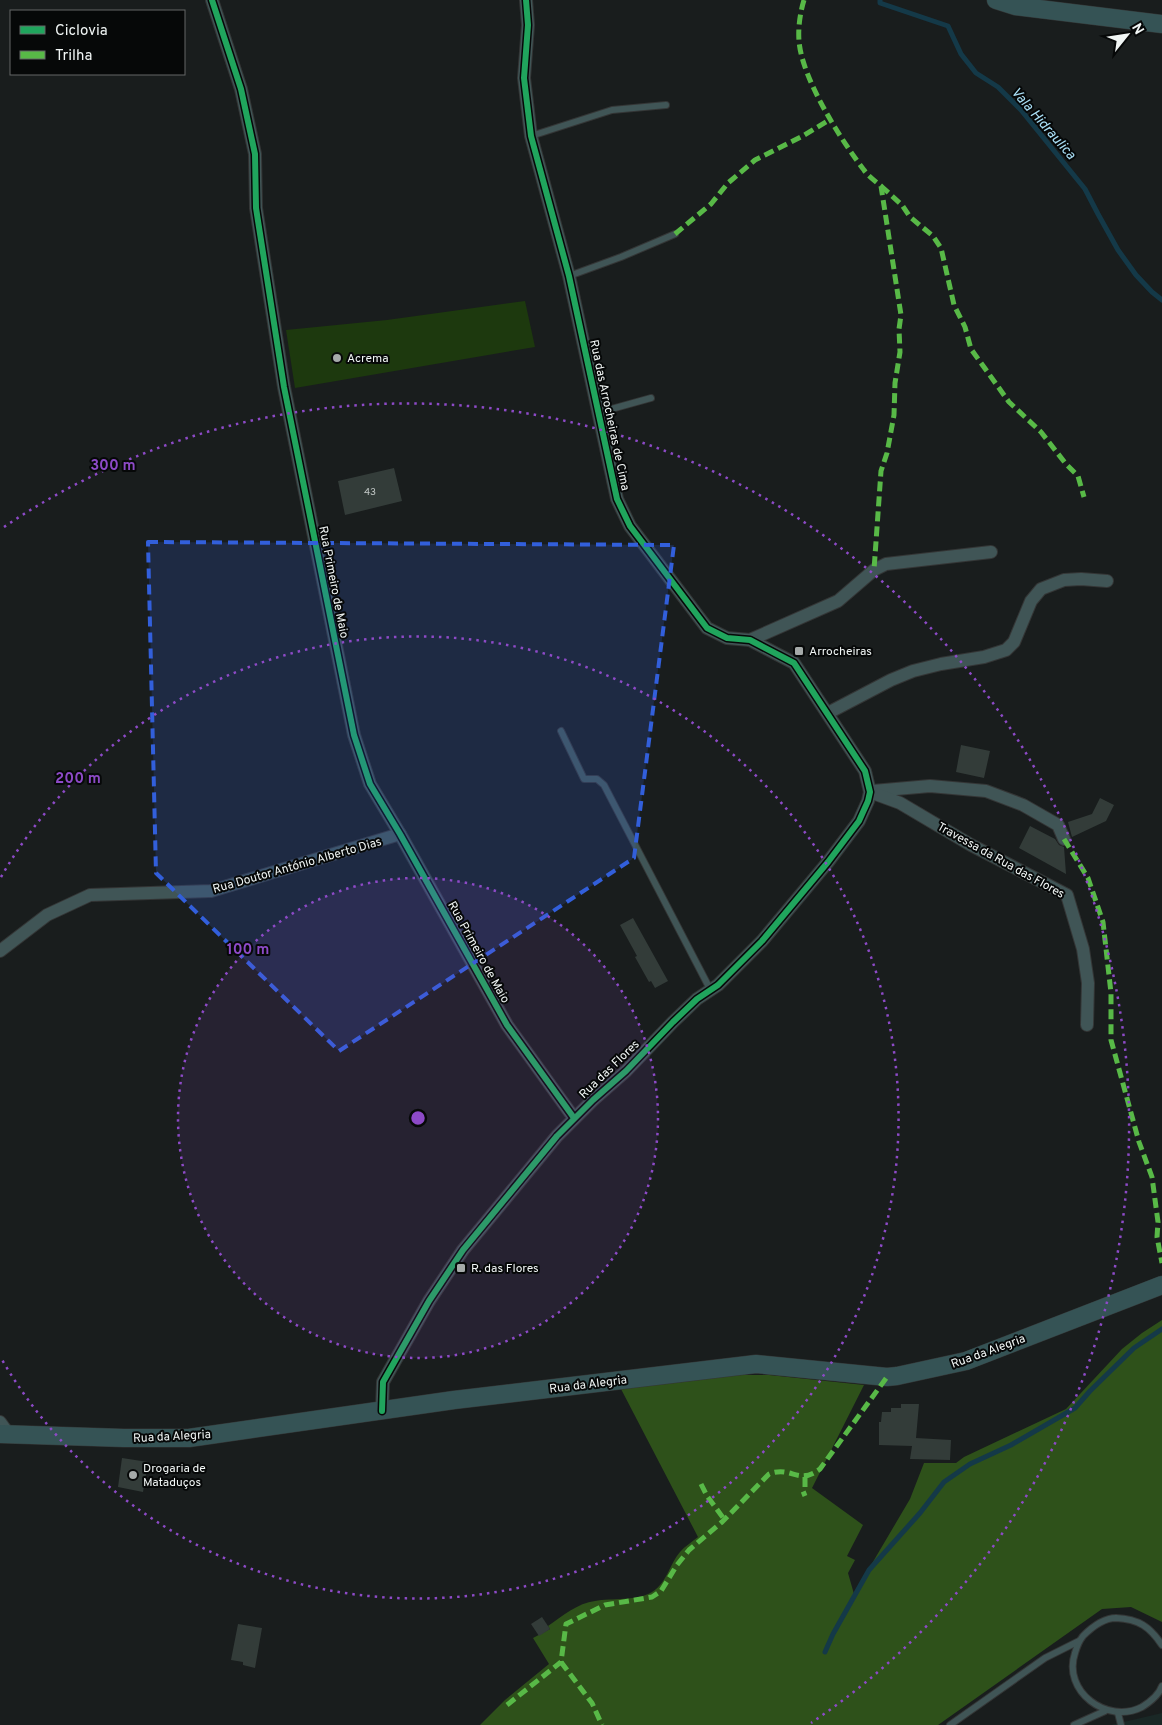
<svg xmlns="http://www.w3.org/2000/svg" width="1162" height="1725" font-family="Overpass,sans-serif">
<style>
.built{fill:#1a2826}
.green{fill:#1d390e}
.forest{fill:#2e511a}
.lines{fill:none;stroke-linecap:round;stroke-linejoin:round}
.stream{stroke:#143948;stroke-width:5}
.building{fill:#333c39}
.lane-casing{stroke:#343636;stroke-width:8}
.street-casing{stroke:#343636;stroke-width:14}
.secondary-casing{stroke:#343636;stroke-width:19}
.lane{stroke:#405556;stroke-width:6}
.street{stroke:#405556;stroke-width:12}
.secondary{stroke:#355355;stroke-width:18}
.quiet{stroke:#58b947;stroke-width:5;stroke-dasharray:10 5;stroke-linecap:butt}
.cycleway-casing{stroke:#060808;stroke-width:9}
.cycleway{stroke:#20a55d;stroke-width:6}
.marked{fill:#325fdb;fill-opacity:0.2;stroke:#325fdb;stroke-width:4;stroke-dasharray:10 6;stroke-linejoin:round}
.ring{fill:none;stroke:#8d4ac7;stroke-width:2.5;stroke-dasharray:2.5 5}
.poi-dot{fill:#a5aaa9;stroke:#060808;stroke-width:2}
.labels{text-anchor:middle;stroke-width:4;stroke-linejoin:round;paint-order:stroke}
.number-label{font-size:10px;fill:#c2c8c6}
.poi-label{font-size:12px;fill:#f1f6f5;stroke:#060808;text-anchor:start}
.street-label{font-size:12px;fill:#f1f6f5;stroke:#060808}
.water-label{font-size:14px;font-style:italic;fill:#aae0f7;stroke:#060808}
.centre{fill:#8d4ac7;stroke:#060808;stroke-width:2.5}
.ring-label{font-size:15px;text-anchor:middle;font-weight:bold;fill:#8d4ac7;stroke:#060808;stroke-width:4;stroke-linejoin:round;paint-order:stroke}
</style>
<rect width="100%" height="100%" fill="#191d1d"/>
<path class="built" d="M1162 1713V1725H1111Z"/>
<path class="green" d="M525 301 535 347 295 388 286 330 387 320Z"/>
<path class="forest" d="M1162 1320V1622L1131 1607 1102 1609 938 1725H480L505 1700 549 1664 533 1638 550 1629 548 1626C562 1616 578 1603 595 1601 611 1598 638 1601 652 1592 667 1583 669 1565 680 1552 685 1546 692 1542 698 1537L621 1389 721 1375H769L864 1385 812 1488 863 1525 847 1556 855 1560 848 1573 854 1594 910 1499 924 1463H956L964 1457 1066 1409 1122 1349 1142 1333Z"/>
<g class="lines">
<g class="stream">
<path d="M880 0V3L948 26 961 54 976 73 998 87 1021 110 1085 189 1098 214 1118 250 1136 275 1152 292 1162 300"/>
<path d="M825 1652 833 1634 869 1570 920 1513 944 1482 970 1464 1011 1445 1075 1408 1090 1391 1134 1348 1162 1329"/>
</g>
</g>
<g class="building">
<path d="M394 468 402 501 345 515 338 481Z"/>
<path d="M961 745 990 751 984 778 956 772Z"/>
<path d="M1100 798 1114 805 1106 821 1072 837 1068 822 1092 814Z"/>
<path d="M1030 826 1055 839 1059 845 1064 847 1066 874 1019 848Z"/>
<path d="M633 918 668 981 655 988 651 981 649 982 635 957 637 956 620 925Z"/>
<path d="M901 1404H919L916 1438 951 1440 950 1460 910 1459 912 1446 879 1445V1422H881L882 1412H891V1408H901Z"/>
<path d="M122 1458 148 1462 143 1492 118 1487Z"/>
<path d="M542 1617 550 1629 539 1636 531 1624Z"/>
<path d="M238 1624 262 1628 255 1668 243 1665V1662L231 1660Z"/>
</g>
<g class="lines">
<defs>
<g id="lane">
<path d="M531 136 612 110 666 105"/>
<path d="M569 276 621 257 675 234"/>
<path d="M597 413 651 398"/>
<path d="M561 731 584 779H597L604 785 710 989"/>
<path d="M1162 1645C1150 1627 1139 1619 1116 1618 1103 1618 1092 1627 1083 1636 1079 1641 1077 1646 1075 1653 1062 1691 1107 1725 1142 1707 1150 1702 1159 1695 1162 1686"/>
<path d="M1118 1713 1121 1725"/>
<path d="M950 1725 1045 1658 1079 1641"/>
<path d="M1074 1725 1105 1711"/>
</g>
<g id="street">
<path d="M212 0 241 89 255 154 256 208 284 387 354 735 370 784 400 834 507 1025 574 1118"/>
<path d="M750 640 838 601 874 570 886 564 991 552"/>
<path d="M828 713 891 680 913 671 941 664 984 657 1006 650 1014 642 1031 601 1041 589 1064 580 1081 579 1107 581"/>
<path d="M873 791 930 786 986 791 1023 805 1058 825 1064 839"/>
<path d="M870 792 900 803 971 845 1067 895 1083 949 1088 983 1087 1025"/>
<path d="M0 951 47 915 90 895 211 891 400 834"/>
<path d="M382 1411 383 1382 429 1301 463 1250 557 1136 593 1100 626 1071 673 1022 697 999 718 985 762 941 828 862 859 821 868 801 870 792 865 771 794 663 750 640 727 638 707 628 630 526 617 499 569 276 531 136 524 78 528 25 526 0"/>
<path d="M0 1422 8 1433"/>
</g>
<g id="secondary">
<path d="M996 0 1015 6 1162 24"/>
<path d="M0 1434 124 1438H189L454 1400 756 1364 887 1377 897 1376 966 1361 1162 1285"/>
</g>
</defs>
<use href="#lane" class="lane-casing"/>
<use href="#street" class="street-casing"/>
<use href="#secondary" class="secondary-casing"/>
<use href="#lane" class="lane"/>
<use href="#street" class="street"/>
<use href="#secondary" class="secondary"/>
<g class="quiet">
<path d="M804 0C800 13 798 28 799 41 802 79 841 140 864 170 868 176 875 181 881 186L901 315 899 329 900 352 895 383 894 415 887 453 881 471 874 570"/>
<path d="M881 186 902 205 910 217 933 236 941 248 954 305 965 327 971 349 1009 402 1041 432 1066 464 1078 476 1084 497"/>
<path d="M675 234 711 204 728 183 755 160 801 137 831 119"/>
<path d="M1064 839 1088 878 1103 922 1111 993V1040L1139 1142 1152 1177 1158 1222 1157 1237 1162 1263"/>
<path d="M805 1477V1487L803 1491 805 1496"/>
<path d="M701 1484 707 1496 724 1519"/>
<path d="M561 1662 592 1703 602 1725"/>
<path d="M507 1705 561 1662 566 1624 605 1605 652 1597 661 1591 677 1565 689 1550 722 1522 769 1474C792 1465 797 1486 820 1469L887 1377"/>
</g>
<defs>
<g id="cycleway">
<path d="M212 0 241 89 255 154 256 208 284 387 354 735 370 784 400 834 507 1025 574 1118"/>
<path d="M382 1411 383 1382 429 1301 463 1250 557 1136 593 1100 626 1071 673 1022 697 999 718 985 762 941 828 862 859 821 868 801 870 792 865 771 794 663 750 640 727 638 707 628 630 526 617 499 569 276 531 136 524 78 528 25 526 0"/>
</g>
</defs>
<use href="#cycleway" class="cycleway-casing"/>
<use href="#cycleway" class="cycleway"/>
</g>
<path class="marked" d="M148 542 674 545 634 858 339 1051 156 873Z"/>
<circle cx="418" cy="1118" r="240" fill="#8d4ac7" fill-opacity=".12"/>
<g class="ring">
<circle cx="418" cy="1118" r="240"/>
<path d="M1 877A481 481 0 1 1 1 1358"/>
<path d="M4 527A721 721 0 1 1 811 1723"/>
</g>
<g class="poi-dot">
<circle cx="337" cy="358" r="5"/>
<rect x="794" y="646" width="10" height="10" rx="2.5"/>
<rect x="456" y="1263" width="10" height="10" rx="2.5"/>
<circle cx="133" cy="1475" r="5"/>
</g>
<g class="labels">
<g class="number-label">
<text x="370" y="495">43</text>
</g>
<g class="poi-label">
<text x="347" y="362">Acrema</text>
<text x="809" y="655">Arrocheiras</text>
<text x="471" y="1272">R. das Flores</text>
<text x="143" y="1472">Drogaria de<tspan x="143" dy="14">Mataduços</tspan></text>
</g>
<g class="street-label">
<text transform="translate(610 415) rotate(78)" y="4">Rua das Arrocheiras de Cima</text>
<text transform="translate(334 582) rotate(79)" y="4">Rua Primeiro de Maio</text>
<text transform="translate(1001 860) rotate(29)" y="4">Travessa da Rua das Flores</text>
<text transform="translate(297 865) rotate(-16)" y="4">Rua Doutor António Alberto Dias</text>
<text transform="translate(479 952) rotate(61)" y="4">Rua Primeiro de Maio</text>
<text transform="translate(609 1069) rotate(-44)" y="4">Rua das Flores</text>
<text transform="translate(988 1351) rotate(-20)" y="4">Rua da Alegria</text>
<text transform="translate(588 1384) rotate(-7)" y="4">Rua da Alegria</text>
<text transform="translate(172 1436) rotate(-3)" y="4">Rua da Alegria</text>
</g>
<g class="water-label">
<text transform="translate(1044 123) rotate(49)" y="5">Vala Hidraulica</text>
</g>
</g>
<circle cx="418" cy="1118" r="8" class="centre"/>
<g class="ring-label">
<text x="113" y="470">300 m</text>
<text x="78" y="783">200 m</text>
<text x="248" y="954">100 m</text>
</g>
<rect x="10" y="10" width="175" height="65" fill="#060808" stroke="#646767"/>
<rect x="20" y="26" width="25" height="8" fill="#20a55d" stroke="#646767"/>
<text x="55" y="35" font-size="15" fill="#f1f6f5">Ciclovia</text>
<rect x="20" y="51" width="25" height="8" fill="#58b947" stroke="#646767"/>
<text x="55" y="60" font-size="15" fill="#f1f6f5">Trilha</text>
<g transform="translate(1127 35) rotate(60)" stroke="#060808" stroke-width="4" paint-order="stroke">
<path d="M0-4L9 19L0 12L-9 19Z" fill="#f1f6f5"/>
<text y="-8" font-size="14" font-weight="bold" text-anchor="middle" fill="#f1f6f5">N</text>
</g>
</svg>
